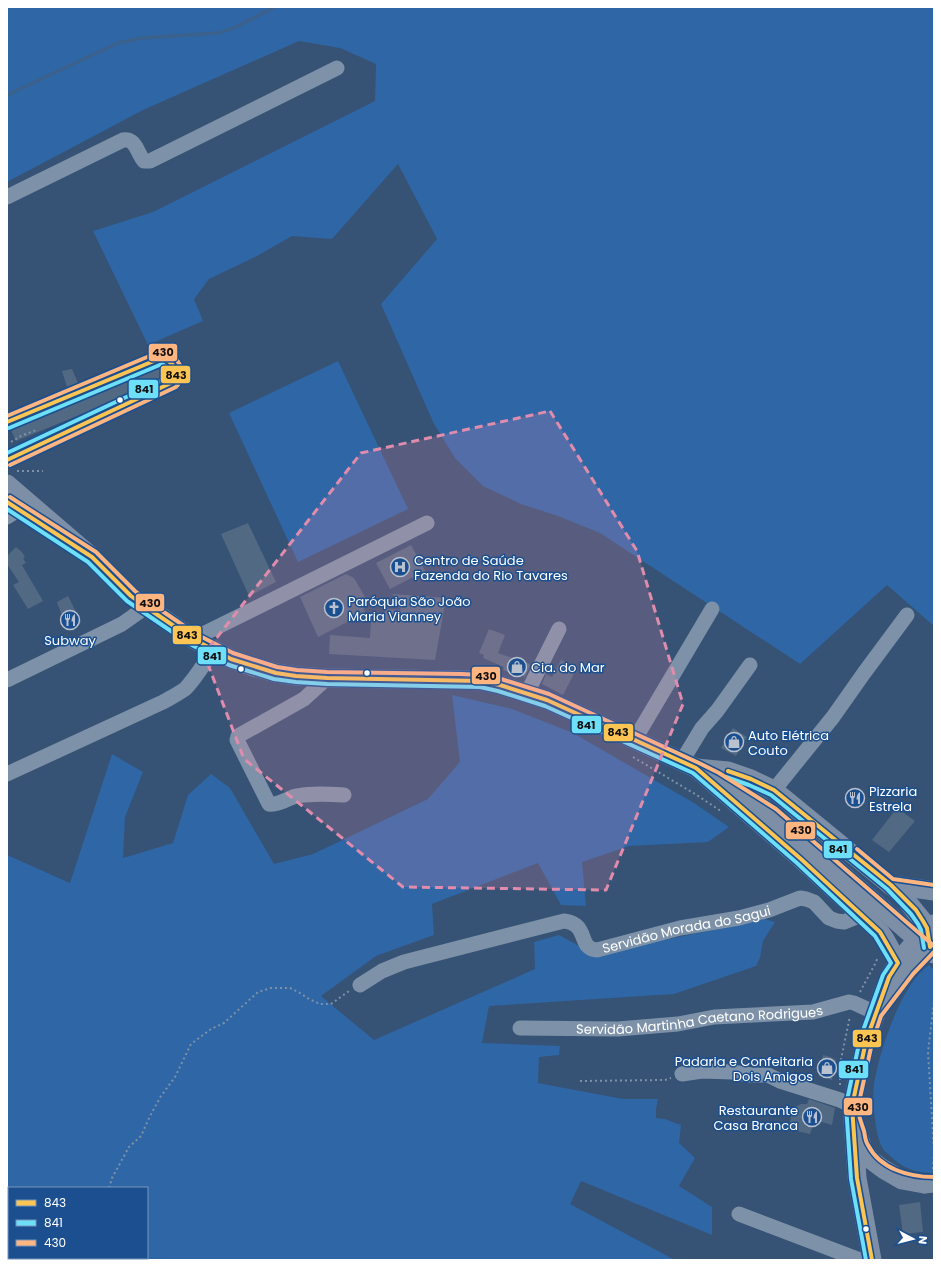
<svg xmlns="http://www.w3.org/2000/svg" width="941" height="1267" font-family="Poppins,sans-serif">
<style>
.green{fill:#2f66a5;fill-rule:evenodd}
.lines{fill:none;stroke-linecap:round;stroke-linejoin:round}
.stream{stroke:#3b618d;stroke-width:3.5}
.building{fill:#526984}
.path{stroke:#7d92a8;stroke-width:2;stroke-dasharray:2 3;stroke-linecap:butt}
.minor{stroke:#7d92a8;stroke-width:15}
.major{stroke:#7d8ea7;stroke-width:19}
.major-bridge{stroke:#7d8ea7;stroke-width:19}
.bus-1-casing{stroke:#1b4f8f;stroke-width:7}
.bus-2-casing{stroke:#1b4f8f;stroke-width:7}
.bus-3-casing{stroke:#1b4f8f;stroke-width:7}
.bus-1{stroke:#fcc553;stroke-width:4}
.bus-2{stroke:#6ddff8;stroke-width:4}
.bus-3{stroke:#ffb580;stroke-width:4}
.marked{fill:#e08cad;fill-opacity:0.2;stroke:#e08cad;stroke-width:3;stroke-dasharray:8 5;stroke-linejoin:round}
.bus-dot{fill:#fff;stroke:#1b4f8f;stroke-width:1.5}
.labels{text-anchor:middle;stroke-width:3;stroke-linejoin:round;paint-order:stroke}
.poi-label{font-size:13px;fill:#fff;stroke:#1b4f8f;text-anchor:start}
.street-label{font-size:13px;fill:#fff;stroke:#1b4f8f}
.line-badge{stroke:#1b4f8f;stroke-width:1.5}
.pale-badge-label{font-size:11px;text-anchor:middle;font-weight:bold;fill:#111}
</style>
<rect width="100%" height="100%" fill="#365274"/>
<g class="green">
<path d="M7 7H934V626L887 585 800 664 600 533 558 516 521 504 483 486 455 458 434 424 381 304 437 239 398 164 332 239 292 236 257 256 209 279 194 299 203 321 148 345 93 231 153 212 375 101 376 64 340 48 299 41 143 110 7 182Z"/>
<path d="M338 361 408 509 298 562 229 413Z"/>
<path d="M452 695 512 709 573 733 694 803 729 827 708 842 629 846 582 862 586 906 561 905 538 863 432 904 434 935 376 956 321 996 374 1040 535 969 534 942 559 935 594 954 743 924 761 918 775 922 763 941 760 958 756 966 674 994 489 1006 482 1043 560 1046 559 1055 539 1057 538 1083 623 1099H658L656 1109V1118L665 1119 681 1125 679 1143 695 1158 679 1186 712 1207V1235L581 1181 570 1204 675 1260H7V855L70 883 112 754 143 772 125 817 123 858 173 843 188 795 211 774 230 788 274 864 313 854 428 799 460 762ZM9 1188H147V1258H9Z"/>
<path d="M929 965 934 970V1173C915 1173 902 1168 888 1154 886 1152 883 1150 882 1147 875 1135 872 1098 874 1084 879 1052 901 984 929 965Z"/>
</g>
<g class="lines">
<path class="stream" d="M7 95 118 43 142 38 218 33 234 28 275 7"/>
</g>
<g class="building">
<path d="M162 367 166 371 167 375 101 406 16 441 11 430Z"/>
<path d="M72 369 78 383 67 387 62 371Z"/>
<path d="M248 523 276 582 249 596 221 534Z"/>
<path d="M411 545 425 571 390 589 376 563Z"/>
<path d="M16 547 22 552 25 557 23 558 26 563 22 565 43 601 28 609 13 585 19 582 7 564V556Z"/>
<path d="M346 574 354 578 365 597 362 603 365 613 318 637 300 597Z"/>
<path d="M393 594 446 598 435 660 329 654 330 635 370 638 371 620H384L385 609 401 610Z"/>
<path d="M68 596 81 622 71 630 67 623 65 625 57 602Z"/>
<path d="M489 629 505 635 498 653 530 664V666L525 677 503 670 504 667 483 658 484 655 479 653Z"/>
<path d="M561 660 577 668 563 695 542 684 546 674 552 677Z"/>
<path d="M733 728 747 737 736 756 721 748Z"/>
<path d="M897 808 915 821 889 852 872 840Z"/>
<path d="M823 1055 831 1057 836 1060 832 1080 819 1076Z"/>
<path d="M809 1099 835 1108 832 1125 815 1120 810 1134 788 1129 792 1114H794L795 1107 801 1104H807Z"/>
<path d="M920 1202 923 1232 903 1234 899 1205Z"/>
</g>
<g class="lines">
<g class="path">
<path d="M11 442 21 436 36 430"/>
<path d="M17 471H43"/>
<path d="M633 757 695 794 721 811"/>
<path d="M860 992 875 964 878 957"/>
<path d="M580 1081 665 1080 671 1078"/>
<path d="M840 1085V1064L850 1016"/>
<path d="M933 1169 934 1152 928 1052 934 1001"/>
<path d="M109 1188 112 1178 129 1147 141 1136 150 1116 161 1096 175 1077 191 1044 211 1029 224 1023 258 992 271 988H290L300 993 309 999 320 1004H331L349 991"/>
<path d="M91 1260 92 1258"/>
</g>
<g class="minor">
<path d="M7 197 123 140C136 138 137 153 144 161H150L337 68"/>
<path d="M7 422 161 358C173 359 181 372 173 382L7 460"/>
<path d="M7 517 18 510"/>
<path d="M193 639 427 523"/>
<path d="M327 678 304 699 238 736 237 740 269 804C276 806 289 798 296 796 312 793 328 794 344 795"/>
<path d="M7 680 122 624 146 607"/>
<path d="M527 693 559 629"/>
<path d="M635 739 712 609"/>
<path d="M682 761 702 728 717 711 750 665"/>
<path d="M7 774 163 702C170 698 178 694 185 689 196 678 204 663 213 651"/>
<path d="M774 790 833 717 864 673 907 615"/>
<path id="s1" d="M360 985 382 971 404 962 564 921C590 924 577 949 597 950L680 928 739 918 769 910 800 898 806 899 814 902 829 918 837 921 844 922 861 915"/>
<path id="s2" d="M520 1028 618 1029 678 1024 714 1017 813 1012 849 1002 854 1003 876 1013"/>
<path d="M682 1074 702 1071 732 1072 751 1075H768L780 1081 840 1100 852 1106"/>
<path d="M739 1214 860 1260"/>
</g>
<g class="major">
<path d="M7 484 92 557 131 596 193 639 231 659 254 667 276 673 296 676 327 678 461 680 481 681 500 685 547 700 696 768 801 859 880 932 885 939 898 963"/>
<path d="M696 768 728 771 751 779 774 790 901 894 923 921 927 928 929 939"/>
<path d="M891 885 934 891"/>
<path d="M896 986 908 970 934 943"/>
<path d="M858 1134 863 1150 871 1160 883 1169 902 1180 924 1184"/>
<path d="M872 1260 857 1178 852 1106 858 1077 866 1041 883 993 889 977 898 963 908 950 927 928 934 924"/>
</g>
<g class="major-bridge">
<path d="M716 778 761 806 786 825 934 954"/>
<path d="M924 1184 934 1183"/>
</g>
<defs>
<g id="bus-1">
<path d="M7 422 161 358C173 361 180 371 173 382L7 460"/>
<path d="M7 502 92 557 131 596 146 607 193 639 231 659 276 673 296 676 327 678 481 681 500 685 547 700 696 768 801 859 880 932 898 963 889 977 866 1041 852 1106 857 1178 872 1260"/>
<path d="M728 771 751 779 774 790 891 885 916 910 923 921 927 928 930 947"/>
</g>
<g id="bus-2">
<path d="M7 453 169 377 170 372 168 368 162 364 9 428"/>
<path d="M7 509 88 562 127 601 143 612 190 644 229 665 274 679 296 682 327 684 480 687 498 691 545 706 693 773 797 863 875 936 891 963 883 975 860 1039 846 1105 851 1179 866 1260"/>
<path d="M726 777 749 785 771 795 887 889 911 914 918 924 921 930 924 948"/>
</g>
<g id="bus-3">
<path d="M7 416 159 352C178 352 189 373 176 387L10 465"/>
<path d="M10 497 96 552 135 591 149 602 196 634 233 653 277 667 297 670 327 672 461 674 482 675 501 679 549 694 699 763 719 773 776 809 934 946"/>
<path d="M857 849 893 879 934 885"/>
<path d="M934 1177C909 1177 880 1169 868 1145 865 1141 865 1135 864 1131 861 1122 858 1115 858 1107L872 1043 881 1016 913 974 934 952"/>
</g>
</defs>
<use href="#bus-1" class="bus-1-casing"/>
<use href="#bus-2" class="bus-2-casing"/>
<use href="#bus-3" class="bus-3-casing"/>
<use href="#bus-1" class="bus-1"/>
<use href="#bus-2" class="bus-2"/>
<use href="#bus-3" class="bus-3"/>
</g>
<path class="marked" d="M550 411 637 551 683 704 606 890 403 887 244 759 204 654 361 453Z"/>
<defs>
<symbol id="hospital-ring" viewBox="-11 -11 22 22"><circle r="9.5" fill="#1b4f8f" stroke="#b9c2ce" stroke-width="1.5"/><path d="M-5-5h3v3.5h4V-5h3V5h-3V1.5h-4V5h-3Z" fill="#b9c2ce"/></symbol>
<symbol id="church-ring" viewBox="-11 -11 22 22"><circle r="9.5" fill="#1b4f8f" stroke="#b9c2ce" stroke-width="1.5"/><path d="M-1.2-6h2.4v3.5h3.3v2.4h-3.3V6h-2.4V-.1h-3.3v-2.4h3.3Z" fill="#b9c2ce"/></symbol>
<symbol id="restaurant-ring" viewBox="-11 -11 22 22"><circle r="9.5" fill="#1b4f8f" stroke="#b9c2ce" stroke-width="1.5"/><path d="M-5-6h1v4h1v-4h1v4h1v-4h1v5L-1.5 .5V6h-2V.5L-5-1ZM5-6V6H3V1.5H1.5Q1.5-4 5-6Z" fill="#b9c2ce"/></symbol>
<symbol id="shop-ring" viewBox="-11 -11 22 22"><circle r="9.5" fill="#1b4f8f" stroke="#b9c2ce" stroke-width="1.5"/><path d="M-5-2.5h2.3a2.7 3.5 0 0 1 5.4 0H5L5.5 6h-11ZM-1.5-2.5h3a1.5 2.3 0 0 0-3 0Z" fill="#b9c2ce"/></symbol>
</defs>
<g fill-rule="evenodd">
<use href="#hospital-ring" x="389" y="556" width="22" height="22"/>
<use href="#church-ring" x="323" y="597" width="22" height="22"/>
<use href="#restaurant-ring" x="59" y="609" width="22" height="22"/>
<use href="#shop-ring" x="506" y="656" width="22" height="22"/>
<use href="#shop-ring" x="723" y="731" width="22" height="22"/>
<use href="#restaurant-ring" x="844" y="787" width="22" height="22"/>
<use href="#shop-ring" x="816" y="1057" width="22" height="22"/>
<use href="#restaurant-ring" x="801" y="1106" width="22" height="22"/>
</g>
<g class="bus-dot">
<circle cx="120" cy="400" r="3.5"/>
<circle cx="241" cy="669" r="3.5"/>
<circle cx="367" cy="673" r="3.5"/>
<circle cx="866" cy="1229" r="3.5"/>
</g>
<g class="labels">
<g class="poi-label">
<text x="414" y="565">Centro de Saúde<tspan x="414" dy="15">Fazenda do Rio Tavares</tspan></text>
<text x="348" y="606">Paróquia São João<tspan x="348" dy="15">Maria Vianney</tspan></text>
<text x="70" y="645" text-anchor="middle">Subway</text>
<text x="531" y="672">Cia. do Mar</text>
<text x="748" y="740">Auto Elétrica<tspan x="748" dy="15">Couto</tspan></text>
<text x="869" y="796">Pizzaria<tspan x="869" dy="15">Estrela</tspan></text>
<text x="813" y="1066" text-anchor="end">Padaria e Confeitaria<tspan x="813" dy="15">Dois Amigos</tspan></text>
<text x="798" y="1115" text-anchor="end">Restaurante<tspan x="798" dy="15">Casa Branca</tspan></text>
</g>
<g class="street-label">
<text dy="5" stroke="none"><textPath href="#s1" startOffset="354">Servidão Morada do Sagui</textPath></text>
<text dy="5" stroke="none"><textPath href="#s2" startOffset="180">Servidão Martinha Caetano Rodrigues</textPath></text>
</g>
</g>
<g class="line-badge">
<rect x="148" y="343" width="30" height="19" rx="4" fill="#ffb580"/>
<rect x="160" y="365" width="31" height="19" rx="4" fill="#fcc553"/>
<rect x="128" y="379" width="31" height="20" rx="4" fill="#6ddff8"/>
<rect x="135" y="593" width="30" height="19" rx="4" fill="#ffb580"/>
<rect x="172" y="625" width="30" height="20" rx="4" fill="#fcc553"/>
<rect x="197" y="646" width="30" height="19" rx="4" fill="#6ddff8"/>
<rect x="471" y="666" width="30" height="19" rx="4" fill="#ffb580"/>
<rect x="571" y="715" width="31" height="19" rx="4" fill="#6ddff8"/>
<rect x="603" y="723" width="31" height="19" rx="4" fill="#fcc553"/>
<rect x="785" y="821" width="31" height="19" rx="4" fill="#ffb580"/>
<rect x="823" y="840" width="30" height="19" rx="4" fill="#6ddff8"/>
<rect x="852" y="1029" width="30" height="19" rx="4" fill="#fcc553"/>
<rect x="838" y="1060" width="31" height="19" rx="4" fill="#6ddff8"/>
<rect x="843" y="1097" width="30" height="19" rx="4" fill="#ffb580"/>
</g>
<g class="pale-badge-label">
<text x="163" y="356">430</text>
<text x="176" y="379">843</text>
<text x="144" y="393">841</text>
<text x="150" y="607">430</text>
<text x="187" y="639">843</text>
<text x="212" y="660">841</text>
<text x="486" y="680">430</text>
<text x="586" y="729">841</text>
<text x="618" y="736">843</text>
<text x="801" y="834">430</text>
<text x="838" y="853">841</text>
<text x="867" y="1042">843</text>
<text x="854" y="1073">841</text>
<text x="858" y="1111">430</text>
</g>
<rect width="941" height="1267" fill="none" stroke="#ffffff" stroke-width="16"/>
<rect x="8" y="1187" width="140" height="72" fill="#1b4f8f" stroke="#7695bc"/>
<rect x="16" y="1200" width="20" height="6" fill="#fcc553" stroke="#7695bc"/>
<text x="44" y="1207" font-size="12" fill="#ffffff">843</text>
<rect x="16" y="1220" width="20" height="6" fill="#6ddff8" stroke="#7695bc"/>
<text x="44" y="1227" font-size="12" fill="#ffffff">841</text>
<rect x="16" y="1240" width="20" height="6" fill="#ffb580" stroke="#7695bc"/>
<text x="44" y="1247" font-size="12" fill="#ffffff">430</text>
<g transform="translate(913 1239) rotate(97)" stroke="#1b4f8f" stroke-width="3" paint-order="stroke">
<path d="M0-3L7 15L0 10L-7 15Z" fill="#ffffff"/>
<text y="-6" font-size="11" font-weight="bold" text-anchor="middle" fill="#ffffff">N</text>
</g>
</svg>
